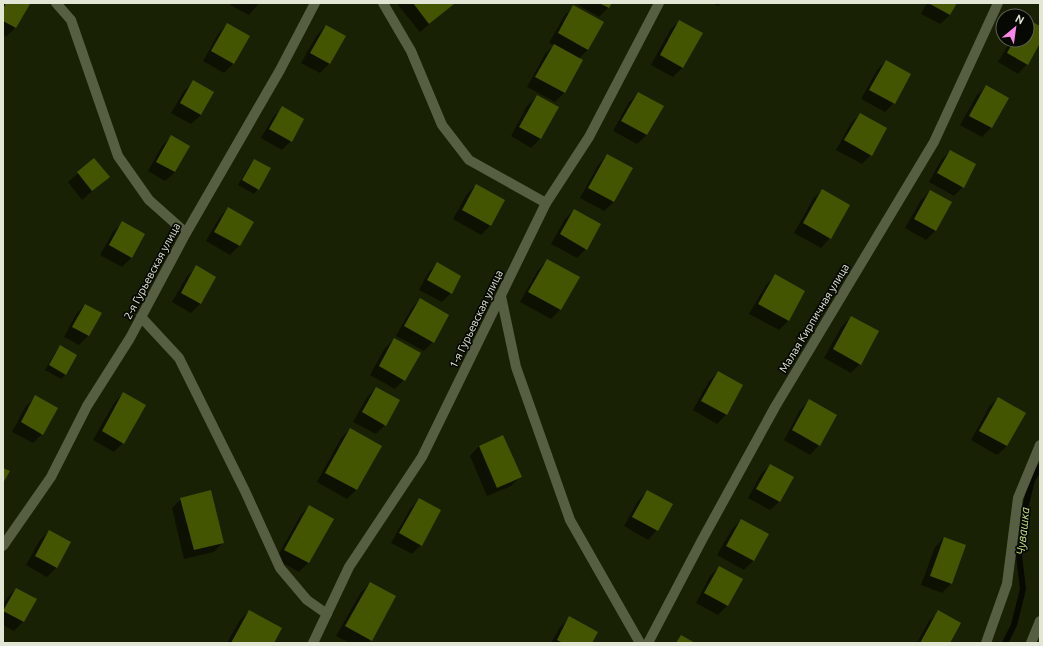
<svg xmlns="http://www.w3.org/2000/svg" width="1043" height="646" font-family="Ubuntu,sans-serif">
<style>
.shadow{fill:#0007}
.lines{fill:none;stroke-linecap:round;stroke-linejoin:round}
.stream{stroke:#060a00;stroke-width:6}
.building{fill:#435501}
.lane{stroke:#565f41;stroke-width:10}
.street{stroke:#565f41;stroke-width:10}
.labels{text-anchor:middle;stroke-width:3.5;stroke-linejoin:round;paint-order:stroke}
.street-label{font-size:11px;fill:#e1e6d5;stroke:#060902}
.water-label{font-size:12px;font-style:italic;fill:#c3e07c;stroke:#060902}
</style>
<rect width="100%" height="100%" fill="#192105"/>
<g class="shadow">
<path d="M3 3 28 4 15 28 6 37 3 35Z"/>
<path d="M231 3H259L249 15 230 5Z"/>
<path d="M400 3H452L453 4 420 32 398 5Z"/>
<path d="M575 3H610L608 8 599 17Z"/>
<path d="M712 3H722L718 6Z"/>
<path d="M927 3H956L950 15 940 24 921 14Z"/>
<path d="M574 6 588 50 578 59 582 61 564 93 555 102 527 87 545 54 554 45 549 43 564 16Z"/>
<path d="M1027 20 1040 27V41L1027 64 1018 74 998 62 1011 40H1027Z"/>
<path d="M679 21 682 68 673 77 651 65 670 30Z"/>
<path d="M227 24 233 64 224 73 203 61 218 34Z"/>
<path d="M326 26 344 36 329 64 320 73 301 63 317 35Z"/>
<path d="M886 61 894 103 885 112 861 99 877 70Z"/>
<path d="M193 82 213 93 201 115 191 124 171 113 184 91Z"/>
<path d="M986 86 1007 98 991 128 982 137 960 125 977 95Z"/>
<path d="M638 93 662 107 647 135 637 144 613 131 629 102Z"/>
<path d="M537 96 541 138 531 148 511 136 527 106Z"/>
<path d="M282 108 291 141 282 150 261 138 273 117Z"/>
<path d="M860 114 871 155 862 164 836 150 851 123Z"/>
<path d="M171 137 189 146 175 172 165 181 148 171 162 146Z"/>
<path d="M950 151 963 187 954 196 929 182 941 160Z"/>
<path d="M607 155 632 169 614 202 604 211 580 198 598 165Z"/>
<path d="M94 159 108 177 82 200 68 182Z"/>
<path d="M254 160 258 189 254 194 238 185 250 164Z"/>
<path d="M476 185 504 200 490 226 481 235 453 219 467 194Z"/>
<path d="M822 190 830 238 821 248 794 233 813 199Z"/>
<path d="M930 191 951 203 935 231 926 240 905 228 921 200Z"/>
<path d="M228 208 252 222 239 246 230 255 206 241 219 218Z"/>
<path d="M574 210 586 249 577 258 551 244 565 219Z"/>
<path d="M122 223 144 235 131 258 122 267 100 255 113 232Z"/>
<path d="M547 260 578 278 560 310 551 319 520 302 538 270Z"/>
<path d="M437 264 451 293 442 302 419 290 428 273Z"/>
<path d="M196 267 201 303 191 313 172 302 187 276Z"/>
<path d="M775 276 804 292 788 321 779 330 749 314 766 285Z"/>
<path d="M420 299 433 342 424 351 396 336 411 309Z"/>
<path d="M85 305 100 314 88 336 79 345 64 337 76 314Z"/>
<path d="M851 317 860 364 851 373 824 358 842 326Z"/>
<path d="M394 339 404 380 395 389 370 375 385 348Z"/>
<path d="M60 347 66 374 61 379 45 370 56 351Z"/>
<path d="M718 372 742 386 726 415 717 424 693 410 709 381Z"/>
<path d="M376 388 385 425 376 434 353 422 367 397Z"/>
<path d="M123 393V443L114 452 93 440 114 403Z"/>
<path d="M35 397 42 434 33 443 12 432 26 406Z"/>
<path d="M998 398 1007 446 997 455 971 440 989 407Z"/>
<path d="M809 401 819 445 810 455 784 440 800 410Z"/>
<path d="M350 429 356 490 347 499 317 482 341 438Z"/>
<path d="M503 436 520 477 511 486 487 496 470 456 479 446Z"/>
<path d="M770 465 780 501 770 510 748 498 761 474Z"/>
<path d="M647 491 657 530 648 540 624 526 638 501Z"/>
<path d="M181 499 223 542 214 552 184 559 172 508Z"/>
<path d="M419 499 421 545 412 554 391 543 410 509Z"/>
<path d="M309 506 332 519 308 563 299 572 276 559 300 516Z"/>
<path d="M741 520 768 535 753 561 744 570 717 555 732 529Z"/>
<path d="M49 531 70 543 56 568 47 577 26 565 40 540Z"/>
<path d="M944 538 965 546 951 584 942 593 921 585 935 547Z"/>
<path d="M719 567 742 579 727 606 718 615 696 603 710 576Z"/>
<path d="M370 583 371 640 368 643H350L336 636 361 592Z"/>
<path d="M16 589 35 600 23 622 14 631 3 625V605L7 598Z"/>
<path d="M249 611 273 643H227L240 620Z"/>
<path d="M939 612 949 643H917L929 621Z"/>
<path d="M570 618 590 643H551L560 627Z"/>
</g>
<g class="lines">
<path class="stream" d="M1005 643 1014 625 1023 589 1019 556 1024 533 1023 516 1032 480 1040 467"/>
</g>
<g class="building">
<path d="M6 3 30 4 16 28 3 21V9Z"/>
<path d="M413 3H454V4L429 24Z"/>
<path d="M599 3H612L609 8Z"/>
<path d="M931 3H957L950 15 930 4Z"/>
<path d="M573 5 604 22 588 50 558 33Z"/>
<path d="M1027 19 1040 26V43L1028 65 1007 53 1014 40H1027Z"/>
<path d="M679 20 703 33 683 68 660 55Z"/>
<path d="M227 23 250 36 234 64 211 51Z"/>
<path d="M326 25 346 36 330 64 310 53Z"/>
<path d="M554 44 583 60 565 93 535 77Z"/>
<path d="M886 60 911 74 895 104 869 90Z"/>
<path d="M193 80 214 92 201 115 180 103Z"/>
<path d="M986 85 1009 98 992 128 969 116Z"/>
<path d="M638 92 664 106 647 135 621 121Z"/>
<path d="M537 95 559 107 541 139 519 127Z"/>
<path d="M282 106 304 119 292 142 269 129Z"/>
<path d="M860 113 887 128 872 156 844 140Z"/>
<path d="M171 135 190 146 175 172 156 162Z"/>
<path d="M950 150 976 164 964 188 937 173Z"/>
<path d="M607 154 633 168 614 202 588 188Z"/>
<path d="M94 158 110 177 92 191 77 172Z"/>
<path d="M254 159 271 168 259 190 242 180Z"/>
<path d="M476 184 505 200 491 226 462 210Z"/>
<path d="M822 189 850 205 831 239 803 223Z"/>
<path d="M930 190 952 202 936 231 914 219Z"/>
<path d="M228 207 254 222 240 246 214 232Z"/>
<path d="M574 209 601 224 587 250 560 234Z"/>
<path d="M122 221 145 234 132 258 109 245Z"/>
<path d="M547 259 580 277 561 310 528 292Z"/>
<path d="M437 262 461 276 452 294 427 280Z"/>
<path d="M196 265 216 277 201 304 181 293Z"/>
<path d="M775 274 805 291 789 321 758 304Z"/>
<path d="M420 298 449 315 434 343 404 326Z"/>
<path d="M85 304 102 313 89 336 72 327Z"/>
<path d="M851 316 879 331 861 365 833 349Z"/>
<path d="M394 338 421 353 405 381 379 366Z"/>
<path d="M60 345 77 355 66 375 49 365Z"/>
<path d="M718 371 743 385 727 415 701 401Z"/>
<path d="M376 387 400 400 386 426 362 412Z"/>
<path d="M123 392 146 405 124 444 102 431Z"/>
<path d="M35 395 58 408 43 435 21 422Z"/>
<path d="M998 397 1026 413 1007 446 979 431Z"/>
<path d="M809 399 837 415 820 446 792 430Z"/>
<path d="M350 428 382 446 357 490 325 473Z"/>
<path d="M503 435 522 477 497 488 479 446Z"/>
<path d="M770 464 794 477 780 502 756 489Z"/>
<path d="M3 468 10 471 3 483Z"/>
<path d="M211 490 224 543 194 550 180 498Z"/>
<path d="M647 490 673 504 658 531 632 517Z"/>
<path d="M419 498 441 510 422 546 399 533Z"/>
<path d="M309 505 334 519 309 563 284 550Z"/>
<path d="M741 519 769 534 754 561 726 546Z"/>
<path d="M49 530 71 542 57 568 35 556Z"/>
<path d="M944 537 966 545 952 584 930 576Z"/>
<path d="M719 566 743 579 728 606 704 593Z"/>
<path d="M370 582 396 596 372 641 345 626Z"/>
<path d="M16 588 37 599 24 622 3 611Z"/>
<path d="M249 610 282 628 274 643H231Z"/>
<path d="M938 610 961 623 950 643H920Z"/>
<path d="M569 616 598 632 592 643H563L557 640Z"/>
<path d="M681 635 695 643H676Z"/>
</g>
<g class="lines">
<g class="lane">
<path d="M56 3 71 20 118 156 149 200 186 233"/>
<path d="M383 3 411 51 442 125 469 160 546 203"/>
<path d="M501 296 516 367 570 520 640 643"/>
<path d="M141 317 179 358 245 491 280 568 307 600 327 614"/>
<path d="M1031 643 1040 621"/>
</g>
<g class="street">
<path d="M3 546 51 477 87 406 130 338 186 233 280 70 315 3"/>
<path d="M313 643 349 567 422 457 546 203 589 137 659 3"/>
<path d="M648 643 702 540 775 407 934 142 998 3"/>
<path d="M986 643 1007 584 1018 498 1040 445"/>
</g>
</g>
<g class="labels">
<g class="street-label">
<text transform="translate(152 271) rotate(-62)" y="4">2-я Гурьевская улица</text>
<text transform="translate(814 318) rotate(-59)" y="4">Малая Кирпичная улица</text>
<text transform="translate(476 319) rotate(-64)" y="4">1-я Гурьевская улица</text>
</g>
<g class="water-label">
<text transform="translate(1023 531) rotate(-84)" y="4">Чувашка</text>
</g>
</g>
<rect width="1043" height="646" fill="none" stroke="#e1e6d5" stroke-width="8"/>
<g transform="translate(1015 28) rotate(29)"><circle r="19" fill="#060902" stroke="#5e6156"/>
<path d="M0-3L7 15L0 10L-7 15Z" fill="#f987e9"/>
<text y="-6" font-size="11" font-weight="bold" text-anchor="middle" fill="#e1e6d5">N</text>
</g>
</svg>
